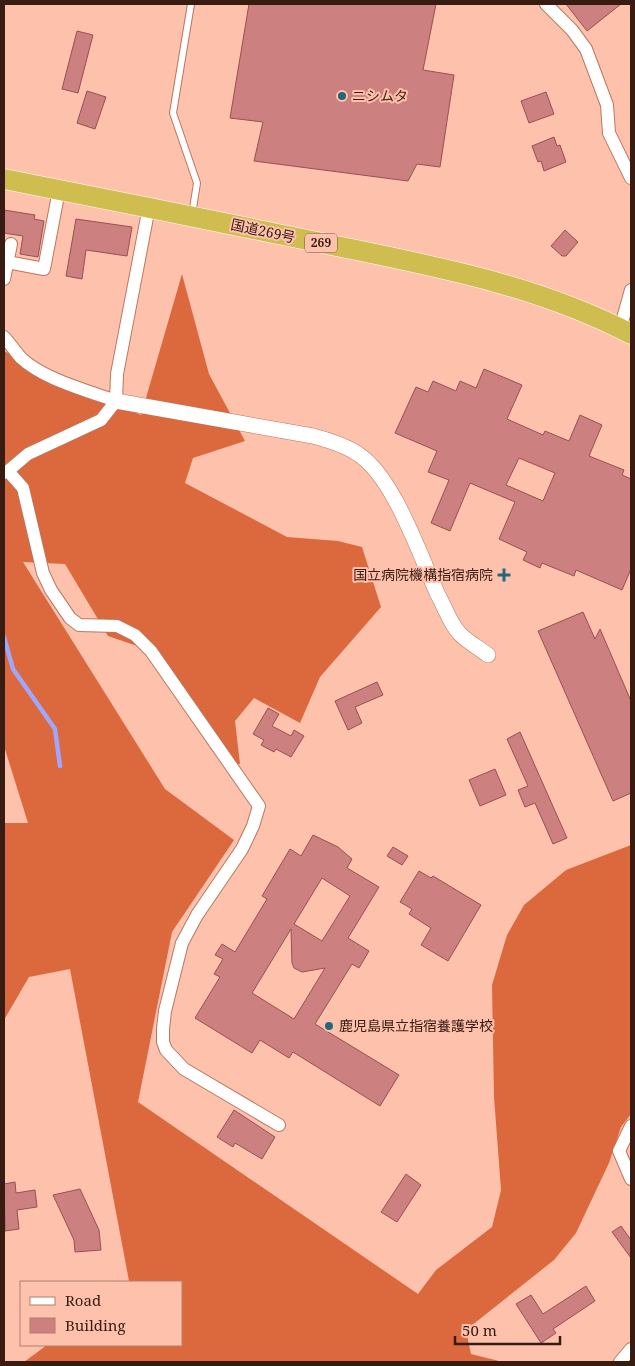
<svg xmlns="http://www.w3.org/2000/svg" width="635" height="1366" font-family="'Noto Serif','Noto Sans JP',serif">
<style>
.forest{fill:#dc693e}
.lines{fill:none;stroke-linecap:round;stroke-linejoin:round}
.stream{stroke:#a1a6fd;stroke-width:4.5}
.building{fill:#cd8080;stroke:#985051;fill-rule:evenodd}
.service-casing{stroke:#bc765d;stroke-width:8}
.minor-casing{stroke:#bc765d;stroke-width:14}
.tertiary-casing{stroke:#bc765d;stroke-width:16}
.trunk-casing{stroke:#fff;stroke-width:21}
.service{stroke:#fff;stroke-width:6}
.minor{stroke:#fff;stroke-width:12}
.tertiary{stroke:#fff;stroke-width:15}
.trunk{stroke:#cfbe4f;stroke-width:20}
.poi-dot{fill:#25677a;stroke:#fec1ac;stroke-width:2}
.labels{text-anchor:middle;stroke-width:4;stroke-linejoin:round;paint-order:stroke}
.shield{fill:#fec1ac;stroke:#734e40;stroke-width:1}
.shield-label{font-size:12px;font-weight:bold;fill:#381c12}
.poi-label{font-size:14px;fill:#381c12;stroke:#fec1ac;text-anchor:start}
.street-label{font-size:14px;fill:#381c12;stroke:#fec1ac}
</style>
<rect width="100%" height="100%" fill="#fec1ac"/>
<path class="forest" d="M182 274 209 374 245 441 193 458 185 483 287 537 338 541 362 547 381 607 320 677 300 723 254 698 235 721 240 764H229L143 648 108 636 65 564 23 562 165 789 234 840 172 932 138 1102 418 1294 436 1270 492 1227 501 1190 494 1097 492 985 507 935 524 905 566 870 631 845V1114L621 1127 609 1163 576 1233 554 1260 466 1330 471 1354 503 1362H24L47 1345H181V1282H128L129 1281 70 969 29 977 4 1020V823H28L4 746V351L141 415Z"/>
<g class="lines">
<path class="stream" d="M4 637 13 669 55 729 60 766"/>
</g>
<g class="building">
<path d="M249 4H436L423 70 454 75 440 167 417 164 408 181 254 161 263 122 230 118Z"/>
<path d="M566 4H621L587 31Z"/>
<path d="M77 31 93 35 78 93 62 89Z"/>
<path d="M87 91 106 97 95 129 77 123Z"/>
<path d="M546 92 554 114 529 123 521 101Z"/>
<path d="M554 137 557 146 560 145 566 162 544 171 541 161 538 162 532 146Z"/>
<path d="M4 210 35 215 34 219 44 221 38 257 20 254 23 236 4 233Z"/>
<path d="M76 219 132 227 127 256 86 250 82 279 66 276Z"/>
<path d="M565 230 578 242 566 256H562L551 246Z"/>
<path d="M484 369 522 385 507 419 543 435 545 431 569 441 580 415 602 425 589 456 624 470 622 475 631 479V569L622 590 576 570 574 576 542 563 540 568 523 560 527 552 499 539 515 502 470 483 450 531 431 523 449 480 428 472 437 451 395 433 416 387 428 392 433 381 456 391 460 381 476 388ZM519 458 555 473 543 501 506 485Z"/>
<path d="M583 612 595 639 600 629 631 701V793L613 801 538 631Z"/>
<path d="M377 682 383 695 355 707 362 723 348 730 335 701Z"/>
<path d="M268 708 279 714 272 726 291 736 294 730 304 736 291 757 276 749 274 752 261 745 264 740 253 734Z"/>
<path d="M520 732 567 838 553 844 535 803 525 807 518 790 528 786 507 739Z"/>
<path d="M495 769 506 795 480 806 469 780Z"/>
<path d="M313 835 338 847 352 859 347 868 379 887 348 938 369 951 359 968 352 964 315 1024 399 1075 380 1106 293 1052 289 1058 260 1040 252 1053 195 1018 220 977 214 974 223 959 215 955 222 944 235 952 267 899 262 896 290 849 301 856ZM322 878 350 896 322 941 294 924ZM291 929 292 963 294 968 302 972 325 968 294 1019 252 993Z"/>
<path d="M393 847 408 856 402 865 387 856Z"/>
<path d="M419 871 431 878 433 876 481 905 448 961 421 945 431 928 409 914 412 909 400 902Z"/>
<path d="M234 1110 275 1137 262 1159 235 1143 233 1147 217 1137Z"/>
<path d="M406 1174 421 1185 397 1222 381 1212Z"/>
<path d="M15 1182 16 1193 35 1190 37 1207 17 1210 19 1229 5 1231 4 1184Z"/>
<path d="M80 1189 99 1230 101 1250 75 1252 74 1240 53 1195Z"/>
<path d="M621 1226 631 1240V1258L612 1232Z"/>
<path d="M586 1286 595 1301 553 1329 556 1333 541 1343 516 1304 531 1295 543 1314Z"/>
</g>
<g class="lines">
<defs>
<path id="service" d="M191 4 173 113 197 183 192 215"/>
<g id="minor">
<path d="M546 4 572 30 586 49 607 105 609 133 631 178"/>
<path d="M7 262 44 269 59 190"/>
<path d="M4 279 11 244"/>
<path d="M620 329 631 290"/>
<path d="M4 337C10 344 15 351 21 358 43 379 88 391 116 401"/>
<path d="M8 471 23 488 43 573 51 590 70 618 79 625 117 626 135 635 151 651 259 806 253 826 242 849 197 915 182 943 165 1011 163 1029V1042L166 1050 184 1069 279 1125"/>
<path d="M4 473 8 471 28 454 101 420 116 401 117 374 149 207"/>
<path d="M631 1126 619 1151 631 1179"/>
<path d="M620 1362 631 1349"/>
</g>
<path id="tertiary" d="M116 401 313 436C328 440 345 445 358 454 394 477 420 556 438 595 445 607 450 624 460 634 468 642 479 648 488 655"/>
<path id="trunk" d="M4 179C112 200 219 222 327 244 432 266 535 284 631 334"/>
</defs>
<use href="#service" class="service-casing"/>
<use href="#minor" class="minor-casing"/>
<use href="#tertiary" class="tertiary-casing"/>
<use href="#trunk" class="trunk-casing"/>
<use href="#service" class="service"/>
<use href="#minor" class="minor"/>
<use href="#tertiary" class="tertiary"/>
<use href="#trunk" class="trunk"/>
</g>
<g class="poi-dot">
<circle cx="342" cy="96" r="5"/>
<path d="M501.5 567.5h5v5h5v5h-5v5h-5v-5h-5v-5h5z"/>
<circle cx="329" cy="1026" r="5"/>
</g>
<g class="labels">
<rect class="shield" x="305" y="233.5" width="32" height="19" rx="4"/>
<g class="shield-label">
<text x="321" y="247">269</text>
</g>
<g class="poi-label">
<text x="352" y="101">ニシムタ</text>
<text x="493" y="580" text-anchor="end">国立病院機構指宿病院</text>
<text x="339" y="1031">鹿児島県立指宿養護学校</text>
</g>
<g class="street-label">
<text transform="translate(263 231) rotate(12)" y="5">国道269号</text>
</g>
</g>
<rect width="635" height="1366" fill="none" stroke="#381c12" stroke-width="10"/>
<rect x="20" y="1281" width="162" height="65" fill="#fec1ac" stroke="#af7f6e"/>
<rect x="30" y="1297" width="25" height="8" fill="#ffffff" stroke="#af7f6e"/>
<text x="65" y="1306" font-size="15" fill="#381c12">Road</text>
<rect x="30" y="1318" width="25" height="15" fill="#cd8080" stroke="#af7f6e"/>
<text x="65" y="1331" font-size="15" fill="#381c12">Building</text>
<path d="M455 1336v8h105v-8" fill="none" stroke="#381c12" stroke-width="2.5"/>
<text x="462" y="1336" font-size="15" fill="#381c12" stroke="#fec1ac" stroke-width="4" paint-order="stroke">50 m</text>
</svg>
